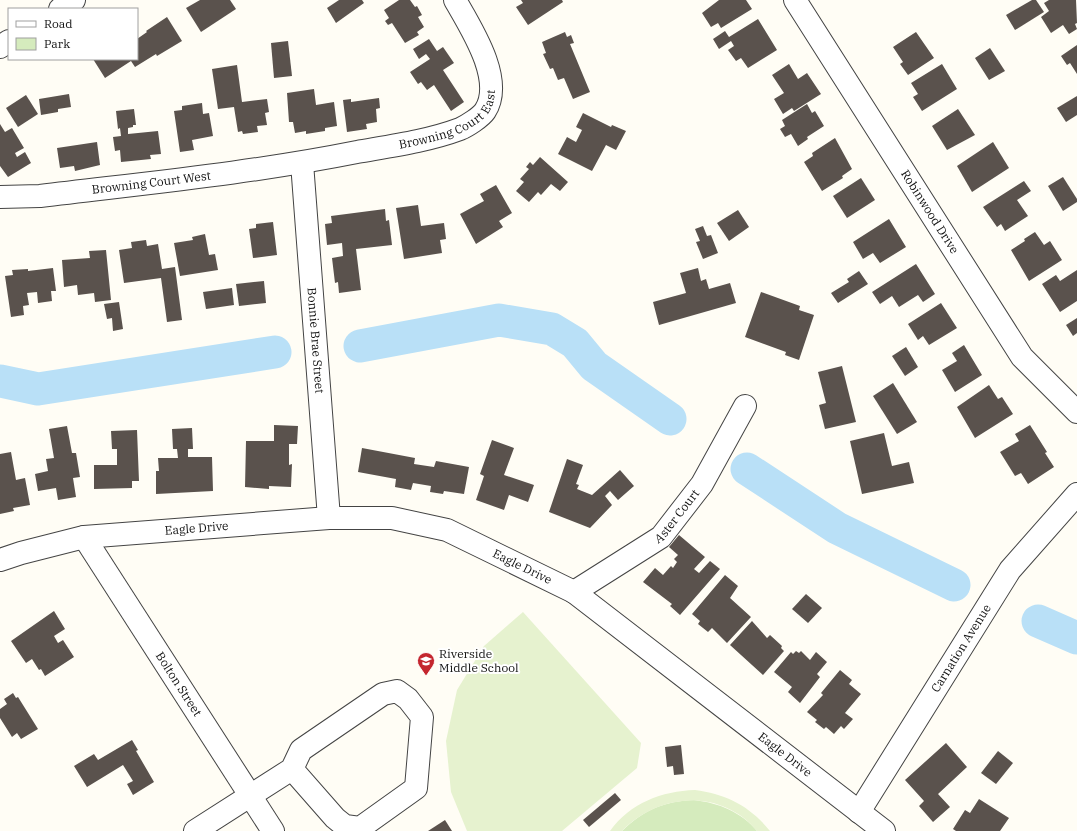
<svg xmlns="http://www.w3.org/2000/svg" width="1077" height="831" font-family="'IBM Plex Serif',serif">
<style>
.green{fill:#d5ebbd}
.pitch{fill:#e6f2cf}
.lines{fill:none;stroke-linecap:round;stroke-linejoin:round}
.river{stroke:#b9e0f7;stroke-width:33}
.building{fill:#5a524d}
.minor-casing{stroke:#444;stroke-width:24}
.minor{stroke:#fff;stroke-width:22}
.labels{text-anchor:middle;stroke-width:4;stroke-linejoin:round;paint-order:stroke}
.street-label{font-size:12px;fill:#111;stroke:#fff}
.poi-label{font-size:12px;fill:#111;stroke:#fff;text-anchor:start}
</style>
<rect width="100%" height="100%" fill="#fffdf5"/>
<path class="green" d="M694 800C719 803 741 812 757 831H622C643 810 665 801 694 800Z"/>
<g class="pitch">
<path d="M523 612 641 743 637 768 562 831H467L451 792 446 741 457 690 484 646Z"/>
<path d="M695 790C726 794 750 806 770 831H757C721 788 659 793 622 831H610C630 803 662 791 695 790Z"/>
</g>
<g class="lines">
<g class="river">
<path d="M360 346 499 320 552 329 575 343 594 366 670 419"/>
<path d="M0 381 38 389 275 352"/>
<path d="M747 469 837 528 954 585"/>
<path d="M1038 621 1077 638"/>
</g>
</g>
<g class="building">
<path d="M200 0H230L236 9 201 32 186 8Z"/>
<path d="M339 0H362L364 3 336 23 327 8Z"/>
<path d="M399 0H410L415 7 417 6 422 15 418 17 424 27 417 32 419 35 405 43 392 23 388 25 385 21 389 18 384 10Z"/>
<path d="M521 0H562L563 2 528 25 516 7 523 3Z"/>
<path d="M719 0H746L752 9 721 28 718 23 711 27 702 13Z"/>
<path d="M1032 0H1036L1044 12 1015 30 1006 15Z"/>
<path d="M1049 0H1076L1077 23 1075 24 1077 29 1069 34 1063 25 1051 33 1041 17 1049 11 1044 3Z"/>
<path d="M167 17 182 41 157 56 156 54 135 67 131 61 105 78 93 59H137V39L147 32 146 31Z"/>
<path d="M758 19 777 50 748 68 741 58 736 61 728 50 734 46 731 41 719 49 713 39 725 31 729 37Z"/>
<path d="M565 32 567 37 571 35 574 43 570 44 590 92 573 99 564 78 558 80 553 68 550 69 543 54 546 53 542 42Z"/>
<path d="M916 32 934 58 908 75 900 64 903 62 893 47Z"/>
<path d="M429 39 437 51 443 47 454 63 443 70 464 102 451 111 434 85 427 90 421 82 418 84 410 72 430 59 426 54 419 59 413 49Z"/>
<path d="M288 41 292 76 274 78 271 43Z"/>
<path d="M1077 45V74L1070 63 1067 65 1061 56Z"/>
<path d="M990 48 1005 71 989 80 975 58Z"/>
<path d="M789 64 798 79 807 73 821 94 794 111 792 108 783 114 774 99 784 93 772 75Z"/>
<path d="M942 64 957 89 922 111 913 97 918 94 911 83Z"/>
<path d="M237 65 242 102 267 99 269 112 265 113 267 125 257 126 258 132 243 134 242 131 238 132 234 107 218 109 212 69Z"/>
<path d="M314 89 316 105 334 102 337 126 325 128V131L306 134V131L295 133 293 122H289L287 93Z"/>
<path d="M69 94 71 107 58 109V112L41 115 39 99Z"/>
<path d="M26 95 38 114 18 127 6 108Z"/>
<path d="M1077 96V115L1066 122 1057 108Z"/>
<path d="M379 98 380 108 376 109 377 122 366 124 367 129 347 132 343 100 351 99V102Z"/>
<path d="M202 103 203 114 209 113 213 136 192 140 194 150 180 152 174 111 182 110V106Z"/>
<path d="M807 104 812 113 815 111 824 126 807 137 808 139 798 146 791 134 785 137 780 129 785 126 782 120Z"/>
<path d="M134 109 136 125H133V127L128 128V134L158 131 161 154 150 155 151 159 121 162 120 150 115 151 113 137 121 136 120 128 118 129 116 111Z"/>
<path d="M958 109 975 135 947 150 932 126Z"/>
<path d="M583 113 611 127 612 125 626 131 616 150 606 145 592 171 558 154 567 137 576 142 582 130 576 127Z"/>
<path d="M0 124 5 132 12 128 24 148 15 153 17 157 25 152 31 163 8 177 0 166Z"/>
<path d="M835 138 852 169 842 176 843 178 822 191 804 162 813 156 812 153Z"/>
<path d="M97 142 100 165 75 171 74 166 60 168 57 148Z"/>
<path d="M993 142 1009 168 972 192 957 166Z"/>
<path d="M540 157 568 182 560 191 551 184 541 195 538 192 529 202 516 191 524 182 520 179 529 169 526 167 530 162 533 165Z"/>
<path d="M1063 177 1077 199V202L1063 211 1048 186Z"/>
<path d="M861 178 875 200 847 218 833 196Z"/>
<path d="M1024 181 1031 191 1017 200 1028 216 1005 231 1001 224 997 227 983 207Z"/>
<path d="M496 185 512 213 499 221 503 227 476 244 460 214 484 201 480 194Z"/>
<path d="M418 205 421 226 444 223 446 239 440 240 442 253 404 259 396 208Z"/>
<path d="M385 209 386 221 389 220 392 245 356 249 361 290 339 293 338 282 335 283 332 258 343 256 342 243 327 245 325 224 332 223 331 216Z"/>
<path d="M738 210 749 227 729 241 717 223Z"/>
<path d="M889 219 906 247 880 263 873 253 863 259 853 242Z"/>
<path d="M273 222 277 255 253 258 249 229 256 228V224Z"/>
<path d="M703 226 707 236 711 235 718 253 703 259 696 242 700 241 695 229Z"/>
<path d="M1035 232 1044 245 1050 241 1062 260 1029 281 1011 250 1025 241 1024 239Z"/>
<path d="M205 234 209 255 215 254 218 270 180 276 174 243 193 240 192 237Z"/>
<path d="M146 240 147 246 158 244 162 269 175 267 182 320 167 322 161 278 124 283 119 250 132 248 131 242Z"/>
<path d="M106 250 111 300 95 302 94 293 78 295 77 285 64 287 62 260 90 258 89 251Z"/>
<path d="M916 264 935 294 923 302 918 295 899 307 892 296 880 304 872 292Z"/>
<path d="M53 268 56 291H51L52 301 38 303 37 292 27 293 29 305 23 306 24 315 11 317 5 276 13 275 12 270 28 269V271Z"/>
<path d="M698 268 701 281 706 279 709 289 730 283 736 303 659 325 653 302 686 293 680 273Z"/>
<path d="M1077 270V301L1060 312 1042 284 1056 275 1060 281Z"/>
<path d="M859 271 868 284 838 303 831 293 849 282 847 279Z"/>
<path d="M264 281 266 303 239 306 236 284Z"/>
<path d="M232 288 234 305 206 309 203 292Z"/>
<path d="M761 292 800 306 799 310 814 315 799 360 785 355 786 352 745 337Z"/>
<path d="M119 302 123 329 113 331 112 318 107 319 104 304Z"/>
<path d="M941 303 957 328 929 345 923 336 918 340 908 324Z"/>
<path d="M1077 318V333L1073 336 1066 325Z"/>
<path d="M964 345 982 375 955 392 942 370 957 361 952 353Z"/>
<path d="M906 347 918 367 905 376 892 356Z"/>
<path d="M842 366 856 422 825 429 819 405 826 403 818 372Z"/>
<path d="M893 383 917 422 897 434 873 396Z"/>
<path d="M989 385 998 399 1002 397 1013 414 975 438 957 407Z"/>
<path d="M274 425 298 426 297 444H289V465L292 464 291 487 269 486V489L245 487 246 441H274Z"/>
<path d="M1030 425 1047 452 1045 453 1054 467 1028 484 1021 473 1015 476 1000 452 1019 441 1015 434Z"/>
<path d="M67 426 72 453H76L80 477 73 478 76 497 58 500 56 488 38 491 35 474 48 471 46 459 54 458 49 429Z"/>
<path d="M192 428 193 449H188V457H212L213 491 156 494V471H159L158 458H178L177 449H173L172 429Z"/>
<path d="M137 430 139 481H132V488L94 489V465H117V449H112L111 431Z"/>
<path d="M884 433 892 466 909 462 914 483 862 494 850 441Z"/>
<path d="M492 440 514 448 504 475 534 485 528 502 509 495 504 510 476 500 484 476 480 474Z"/>
<path d="M362 448 415 458 414 464 434 467 436 461 469 467 464 494 444 491 443 494 430 492 431 486 413 483 411 490 395 487 396 479 358 472Z"/>
<path d="M11 452 16 480 25 478 30 505 13 508 14 511 0 514V454Z"/>
<path d="M567 459 583 465 576 484 579 485 577 489 592 495 620 470 634 486 618 500 610 491 605 496 612 505 590 528 549 512Z"/>
<path d="M679 535 705 557 694 569 699 573 710 561 720 569 680 615 670 606 672 604 643 582 655 568 663 575 671 566 673 568 677 562 674 559 678 555 669 547Z"/>
<path d="M725 575 738 586 730 598 751 617 727 643 712 628 708 632 698 624 700 621 692 614Z"/>
<path d="M806 594 822 608 808 623 792 609Z"/>
<path d="M54 611 65 629 54 636 58 643 63 640 74 657 45 676 41 669 39 670 32 659 26 663 11 641Z"/>
<path d="M752 621 767 638 770 635 782 646 781 648 784 651 763 675 730 645Z"/>
<path d="M796 651 799 653 801 651 810 660 816 652 827 662 817 674 820 677 800 703 788 692 792 687 774 672 791 652 793 654Z"/>
<path d="M840 670 852 680 849 684 861 694 845 713 853 719 844 729 841 726 834 734 826 727 824 729 815 722 817 720 807 712 823 695 821 693Z"/>
<path d="M13 693 16 698 18 697 38 729 21 739 17 733 12 737 0 718V709L7 704 4 699Z"/>
<path d="M132 740 138 750 136 751 154 782 133 795 127 784 133 781 123 765 87 787 74 766 94 754 98 760Z"/>
<path d="M946 743 967 767 938 794 950 807 933 822 919 806 924 801 905 780Z"/>
<path d="M681 745 684 774 674 775 673 766 667 767 665 747Z"/>
<path d="M998 751 1013 763 996 784 981 773Z"/>
<path d="M615 793 621 800 589 827 583 820Z"/>
<path d="M979 799 1009 818 1000 831H956L953 829 965 810 970 813Z"/>
<path d="M445 820 452 831H428Z"/>
</g>
<g class="lines">
<defs>
<g id="minor">
<path id="s1" d="M795 0 1022 357 1077 412"/>
<path d="M60 9 74 0"/>
<path d="M0 47 9 41"/>
<path id="s2" d="M302 163 329 518"/>
<path id="s3" d="M0 197 40 196C146 183 252 173 357 152 391 146 428 141 460 129 467 126 481 117 485 111 505 80 471 28 455 0"/>
<path id="s4" d="M84 537 273 831"/>
<path id="s5" d="M0 560 21 553 84 537 329 518H392L447 530 574 592 884 831"/>
<path id="s6" d="M574 592 661 537 702 484 745 406"/>
<path id="s7" d="M859 812 1010 570 1077 494"/>
<path d="M195 831 292 769 301 750 383 694 397 691 408 699 422 717 416 788 360 828 345 826 335 818 292 769"/>
</g>
</defs>
<use href="#minor" class="minor-casing"/>
<use href="#minor" class="minor"/>
</g>
<defs>
<symbol id="school-pin" viewBox="-11 -11 22 30"><path d="M0 17L-7.5 6A9.5 9.5 0 1 1 7.5 6Z" fill="#c4262e" stroke="#fff"/><path d="M0-5L7-2L0 1L-7-2ZM-4 1L0 2.5L4 1V4Q0 6-4 4Z" fill="#fff"/></symbol>
</defs>
<g fill-rule="evenodd">
<use href="#school-pin" x="416" y="651" width="20" height="27"/>
</g>
<g class="labels">
<g class="street-label">
<text dy="4" stroke="none"><textPath href="#s3" startOffset="461">Browning Court East</textPath></text>
<text dy="4" stroke="none"><textPath href="#s3" startOffset="152">Browning Court West</textPath></text>
<text dy="4" stroke="none"><textPath href="#s1" startOffset="251">Robinwood Drive</textPath></text>
<text dy="4" stroke="none"><textPath href="#s2" startOffset="178">Bonnie Brae Street</textPath></text>
<text dy="4" stroke="none"><textPath href="#s6" startOffset="129">Aster Court</textPath></text>
<text dy="4" stroke="none"><textPath href="#s5" startOffset="200">Eagle Drive</textPath></text>
<text dy="4" stroke="none"><textPath href="#s5" startOffset="536">Eagle Drive</textPath></text>
<text dy="4" stroke="none"><textPath href="#s7" startOffset="193">Carnation Avenue</textPath></text>
<text dy="4" stroke="none"><textPath href="#s4" startOffset="175">Bolton Street</textPath></text>
<text dy="4" stroke="none"><textPath href="#s5" startOffset="860">Eagle Drive</textPath></text>
</g>
<g class="poi-label">
<text x="439" y="658">Riverside<tspan x="439" dy="14">Middle School</tspan></text>
</g>
</g>
<rect x="8" y="8" width="130" height="52" fill="#ffffff" stroke="#a0a0a0"/>
<rect x="16" y="21" width="20" height="6" fill="#ffffff" stroke="#a0a0a0"/>
<text x="44" y="28" font-size="12" fill="#111111">Road</text>
<rect x="16" y="38" width="20" height="12" fill="#d5ebbd" stroke="#a0a0a0"/>
<text x="44" y="48" font-size="12" fill="#111111">Park</text>
</svg>
